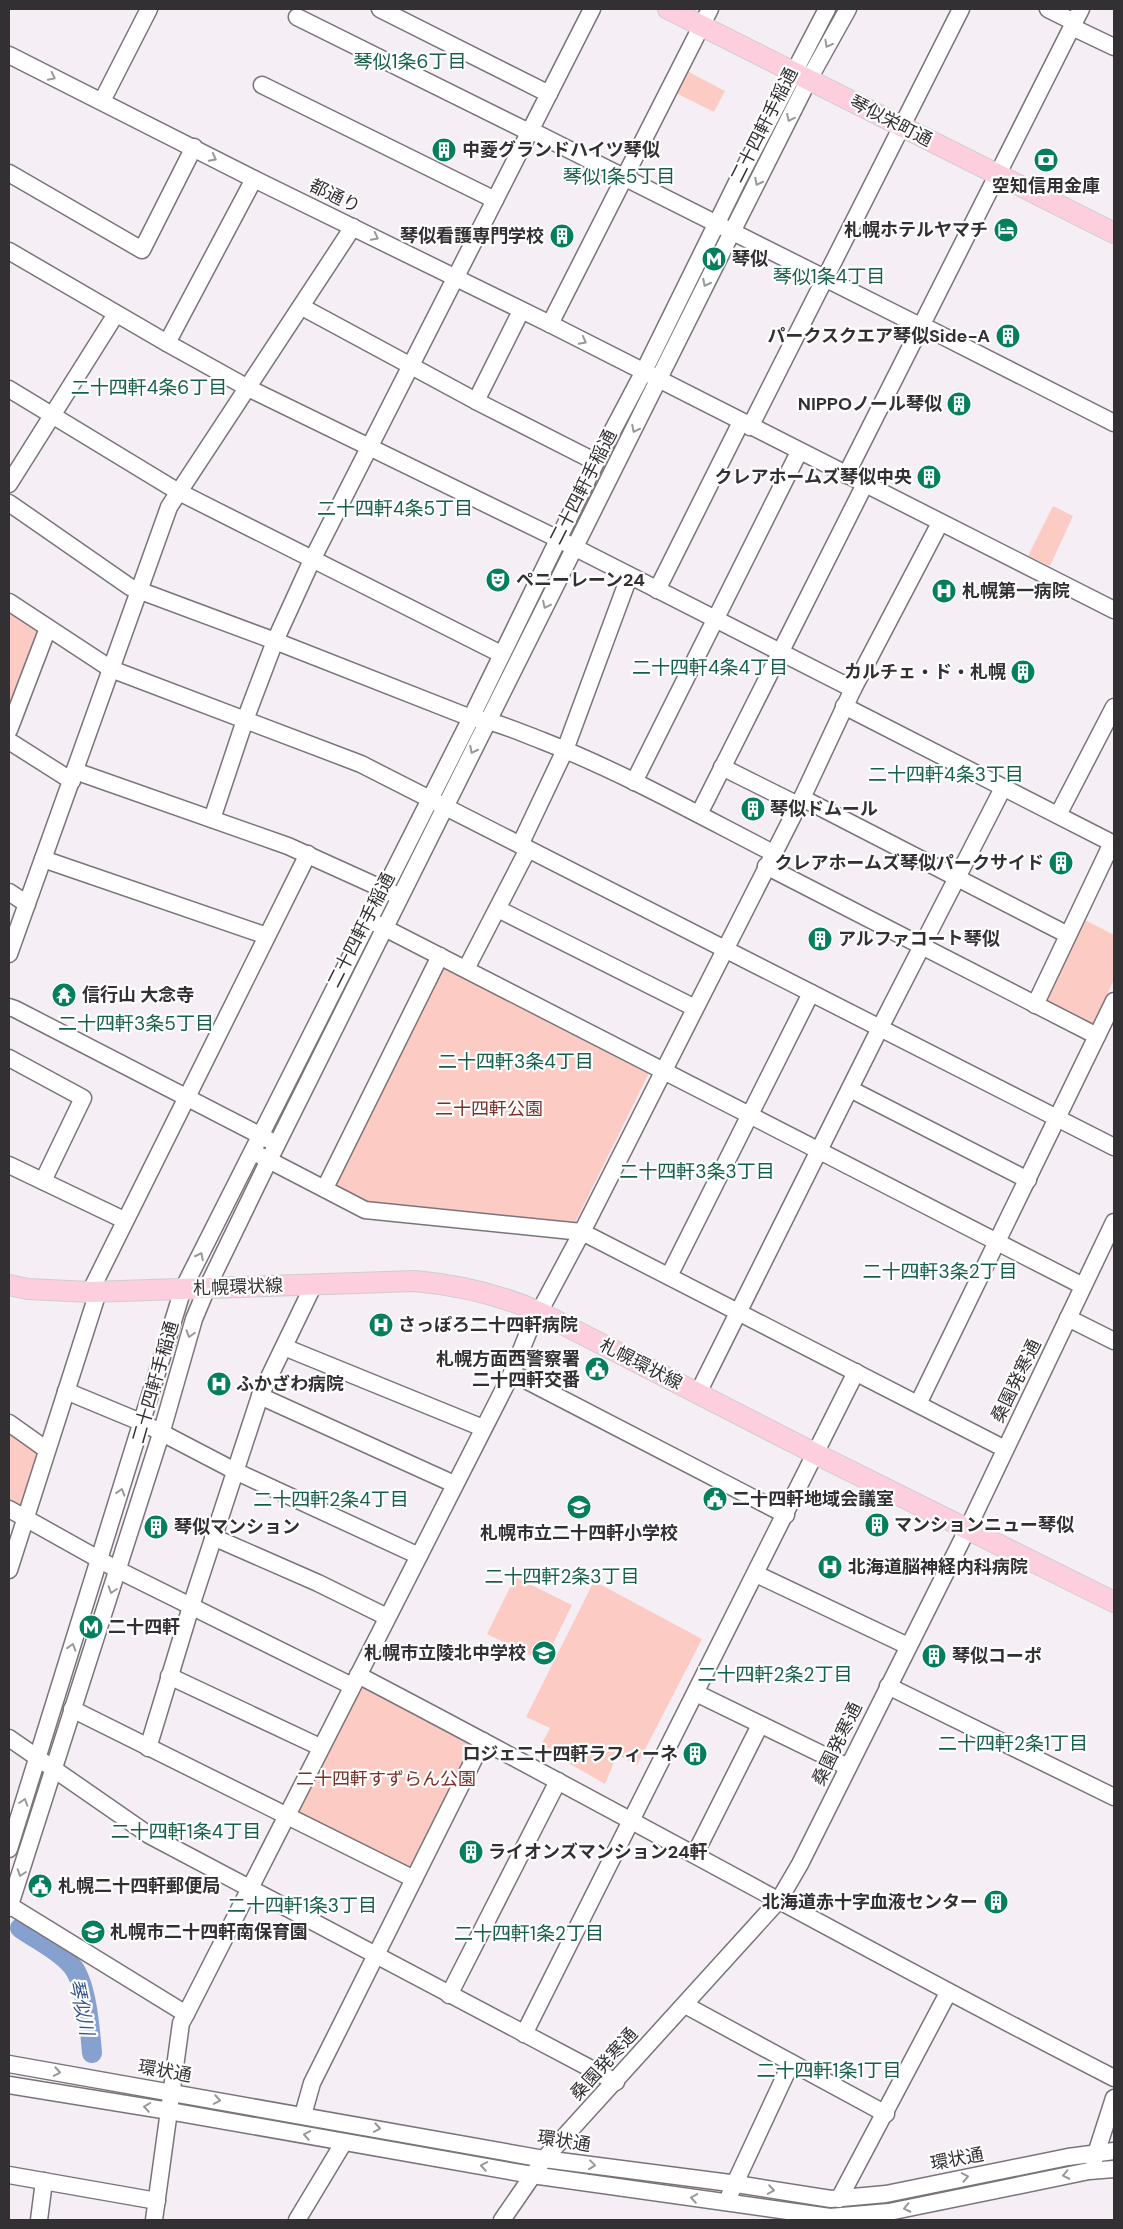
<svg xmlns="http://www.w3.org/2000/svg" width="1123" height="2229" font-family="'DM Sans','Noto Sans JP',sans-serif">
<style>
.green{fill:#fcccc4}
.lines{fill:none;stroke-linecap:round;stroke-linejoin:round}
.river{stroke:#86a0cf;stroke-width:20}
.minor-casing{stroke:#7a747a;stroke-width:19}
.major-casing{stroke:#cecdce;stroke-width:22}
.minor{stroke:#fff;stroke-width:16}
.major{stroke:#fdcfde;stroke-width:20}
.oneway{stroke:#999899}
.labels{text-anchor:middle;stroke-width:4.5;stroke-linejoin:round;paint-order:stroke}
.street-label{font-size:18px;fill:#333033;stroke:#fff}
.poi-label{font-size:18px;font-weight:bold;fill:#333033;stroke:#fff;text-anchor:start}
.park-label{font-size:18px;fill:#7a3027;stroke:#fff}
.neighbourhood-label{font-size:19px;fill:#176048;stroke:#fff}
.water-label{font-size:19px;font-style:italic;fill:#365692;stroke:#fff}
</style>
<rect width="100%" height="100%" fill="#f5eff5"/>
<g class="green">
<path d="M687 71 725 91 714 112 676 93Z"/>
<path d="M1053 506 1073 516 1050 566 1028 556Z"/>
<path d="M9 611 37 630 39 634 9 708Z"/>
<path d="M1083 919 1114 935V980L1093 1024 1044 999Z"/>
<path d="M442 966 648 1072V1075L574 1225 367 1203 333 1185Z"/>
<path d="M9 1432 39 1454 24 1504 19 1506 9 1500Z"/>
<path d="M515 1577 572 1605 544 1662 487 1634Z"/>
<path d="M594 1581 702 1639 637 1765 617 1755 605 1784 540 1747 550 1728 526 1717Z"/>
<path d="M366 1686 474 1744 411 1868 407 1869 298 1814 361 1688Z"/>
</g>
<g class="lines">
<path class="river" d="M20 1928C37 1940 60 1951 73 1967 87 1986 90 2030 92 2053"/>
<defs>
<g id="minor">
<path d="M380 9 549 94"/>
<path d="M1048 9 1074 22"/>
<path d="M297 17 529 132"/>
<path d="M1072 27 1114 47"/>
<path d="M9 55 254 179 550 324 1114 610"/>
<path d="M262 85 495 200"/>
<path d="M102 101 149 9"/>
<path d="M530 130 914 323 929 329 1114 423"/>
<path d="M9 173 142 250 194 147"/>
<path d="M9 251 167 343 248 388 558 539 853 689"/>
<path d="M302 307 476 401 596 462"/>
<path d="M550 324 710 9"/>
<path d="M167 343 254 179"/>
<path d="M9 389 177 491 501 654"/>
<path d="M476 401 521 311"/>
<path d="M750 427 961 9"/>
<path d="M846 475 1081 9"/>
<path d="M9 484 116 314"/>
<path d="M9 503 130 587 275 641 471 718C496 721 519 732 543 741 622 772 697 814 773 853"/>
<path d="M657 590 741 422"/>
<path d="M9 602 111 669 361 764 1114 1147"/>
<path d="M844 706 1114 844"/>
<path d="M9 730 48 628"/>
<path d="M9 741 72 781"/>
<path d="M722 767 798 805"/>
<path d="M75 771 288 846 394 894"/>
<path d="M634 782 799 452"/>
<path d="M802 798 1068 935"/>
<path d="M699 814 865 484"/>
<path d="M1058 815 1114 707"/>
<path d="M212 819 245 720 275 641 312 560 592 9"/>
<path d="M520 845 565 750 629 577"/>
<path d="M43 859 267 936"/>
<path d="M766 866 1097 1036"/>
<path d="M9 892 27 904"/>
<path d="M498 909 695 1008"/>
<path d="M375 923 1083 1286"/>
<path d="M9 954 169 507 353 227"/>
<path d="M466 969 528 849"/>
<path d="M1035 1005 1112 843"/>
<path d="M9 1007 15 1009 269 1140"/>
<path d="M9 1058 83 1098 43 1181"/>
<path d="M850 1089 1028 1180"/>
<path d="M261 1156 365 1210 582 1232 1005 1449"/>
<path d="M9 1165 124 1220"/>
<path d="M325 1188 440 956"/>
<path d="M669 1276 811 993"/>
<path d="M90 1292 308 854"/>
<path d="M1068 1318 1114 1341"/>
<path d="M284 1347 483 1428"/>
<path d="M512 1373 786 1515"/>
<path d="M66 1391 143 1423 235 1471 419 1556"/>
<path d="M698 1393 883 1022 1003 788"/>
<path d="M260 1396 454 1484"/>
<path d="M918 1404 1114 1001"/>
<path d="M9 1423 47 1450"/>
<path d="M9 1509 118 1570 352 1686"/>
<path d="M213 1537 318 1583 387 1617"/>
<path d="M9 1570 98 1292"/>
<path d="M756 1574 908 1646"/>
<path d="M358 1675C611 1807 860 1948 1114 2078"/>
<path d="M169 1676 320 1747"/>
<path d="M888 1686 1114 1797"/>
<path d="M696 1693 848 1767"/>
<path d="M72 1709 414 1879"/>
<path d="M9 1738 149 1835 616 2082"/>
<path d="M148 1748 193 1600 260 1396 314 1284"/>
<path d="M9 1849 183 1289 471 718 596 462 643 373 739 178 827 9"/>
<path d="M695 1854 760 1725"/>
<path d="M9 1905 186 2014"/>
<path d="M9 1908 161 1434 194 1319 207 1288 269 1160 732 232 809 79 848 9"/>
<path d="M449 1995 558 1781"/>
<path d="M685 2005 886 2114"/>
<path d="M524 2034 856 1372"/>
<path d="M9 2064 544 2159 730 2183 831 2199 886 2194 1068 2157 1114 2151"/>
<path d="M9 2085 169 2111 532 2175 830 2217 889 2212 1089 2171 1114 2169"/>
<path d="M303 2115 312 2083 483 1741"/>
<path d="M1094 2160 1114 2098"/>
<path d="M9 2175 157 2201"/>
<path d="M730 2194 791 2063"/>
<path d="M839 2199 948 1993"/>
<path d="M39 2220 44 2181"/>
<path d="M154 2220 181 2023 186 2014 512 1373 528 1333 582 1232 802 798 853 689 940 523"/>
<path d="M297 2220 344 2142"/>
<path d="M502 2220 544 2159 779 1900 800 1864 967 1530 1114 1222"/>
</g>
<g id="major">
<path d="M668 9 1114 233"/>
<path d="M9 1285 28 1289 90 1292 415 1281C458 1285 499 1294 539 1312L816 1454 1114 1602"/>
</g>
</defs>
<use href="#minor" class="minor-casing"/>
<use href="#major" class="major-casing"/>
<use href="#minor" class="minor"/>
<use href="#major" class="major"/>
</g>
<defs><path id="oneway-chevron" d="M-2-3.5L2.5 0L-2 3.5" fill="none" stroke-width="1.6" stroke-linecap="round" stroke-linejoin="round" transform="scale(1.25)"/></defs>
<g class="oneway">
<use href="#oneway-chevron" transform="translate(828 44) rotate(119)"/>
<use href="#oneway-chevron" transform="translate(52 77) rotate(26)"/>
<use href="#oneway-chevron" transform="translate(790 118) rotate(116)"/>
<use href="#oneway-chevron" transform="translate(213 158) rotate(28)"/>
<use href="#oneway-chevron" transform="translate(758 182) rotate(117)"/>
<use href="#oneway-chevron" transform="translate(375 237) rotate(27)"/>
<use href="#oneway-chevron" transform="translate(706 283) rotate(117)"/>
<use href="#oneway-chevron" transform="translate(583 341) rotate(28)"/>
<use href="#oneway-chevron" transform="translate(635 429) rotate(117)"/>
<use href="#oneway-chevron" transform="translate(546 605) rotate(116)"/>
<use href="#oneway-chevron" transform="translate(473 750) rotate(117)"/>
<use href="#oneway-chevron" transform="translate(200 1256) rotate(-63)"/>
<use href="#oneway-chevron" transform="translate(190 1334) rotate(106)"/>
<use href="#oneway-chevron" transform="translate(121 1492) rotate(-73)"/>
<use href="#oneway-chevron" transform="translate(112 1590) rotate(108)"/>
<use href="#oneway-chevron" transform="translate(72 1647) rotate(-73)"/>
<use href="#oneway-chevron" transform="translate(24 1802) rotate(-72)"/>
<use href="#oneway-chevron" transform="translate(21 1873) rotate(108)"/>
<use href="#oneway-chevron" transform="translate(57 2072) rotate(10)"/>
<use href="#oneway-chevron" transform="translate(217 2100) rotate(10)"/>
<use href="#oneway-chevron" transform="translate(147 2107) rotate(-171)"/>
<use href="#oneway-chevron" transform="translate(377 2128) rotate(10)"/>
<use href="#oneway-chevron" transform="translate(307 2135) rotate(-170)"/>
<use href="#oneway-chevron" transform="translate(592 2165) rotate(7)"/>
<use href="#oneway-chevron" transform="translate(484 2166) rotate(-170)"/>
<use href="#oneway-chevron" transform="translate(1066 2175) rotate(168)"/>
<use href="#oneway-chevron" transform="translate(965 2177) rotate(-11)"/>
<use href="#oneway-chevron" transform="translate(771 2190) rotate(9)"/>
<use href="#oneway-chevron" transform="translate(694 2198) rotate(-171)"/>
<use href="#oneway-chevron" transform="translate(907 2208) rotate(168)"/>
</g>
<defs>
<symbol id="building-disc" viewBox="-11 -11 22 22"><circle r="9.5" fill="#047f5e" stroke="#fff"/><path d="M-4-6H4V6H1V3H-1V6H-4ZM-2.5-4.3h1.7v1.8h-1.7ZM.8-4.3h1.7v1.8H.8ZM-2.5-1h1.7V.8h-1.7ZM.8-1h1.7V.8H.8Z" fill="#fff"/></symbol>
<symbol id="bank-disc" viewBox="-11 -11 22 22"><circle r="9.5" fill="#047f5e" stroke="#fff"/><path d="M-6-4H6V4H-6ZM0-2.3a2.3 2.3 0 1 0 0 4.6a2.3 2.3 0 1 0 0-4.6Z" fill="#fff"/></symbol>
<symbol id="hotel-disc" viewBox="-11 -11 22 22"><circle r="9.5" fill="#047f5e" stroke="#fff"/><path d="M-6-4.5h1.5V1H6V5H4.5V3h-9V5H-6ZM-4 0a1.8 1.8 0 1 1 3.6 0ZM.5 0V-2.5h3Q6-2.5 6 0Z" fill="#fff"/></symbol>
<symbol id="metro-disc" viewBox="-11 -11 22 22"><circle r="9.5" fill="#047f5e" stroke="#fff"/><path d="M-5.5 5V-5H-3L0 0L3-5H5.5V5H3V-.5L0 4L-3-.5V5Z" fill="#fff"/></symbol>
<symbol id="theatre-disc" viewBox="-11 -11 22 22"><circle r="9.5" fill="#047f5e" stroke="#fff"/><path d="M-5-5.5Q0-4 5-5.5V0Q5 5 0 6Q-5 5-5 0ZM-3.3-2.5H-1v1.5H-3.3ZM1-2.5H3.3v1.5H1ZM-2.8 1Q0 5.5 2.8 1Z" fill="#fff"/></symbol>
<symbol id="hospital-disc" viewBox="-11 -11 22 22"><circle r="9.5" fill="#047f5e" stroke="#fff"/><path d="M-5-5h3v3.5h4V-5h3V5h-3V1.5h-4V5h-3Z" fill="#fff"/></symbol>
<symbol id="temple-disc" viewBox="-11 -11 22 22"><circle r="9.5" fill="#047f5e" stroke="#fff"/><path d="M0-6L5-2H3V0L6.5 2.5H4V6H1.5V3h-3V6H-4V2.5H-6.5L-3 0V-2H-5Z" fill="#fff"/></symbol>
<symbol id="civic-disc" viewBox="-11 -11 22 22"><circle r="9.5" fill="#047f5e" stroke="#fff"/><path d="M-.6-6.5H3V-4.5H.6V-3L4-1V1h2V6H-6V1h2V-1L-.6-3ZM-1.2 2.5V6h2.4V2.5Z" fill="#fff"/></symbol>
<symbol id="school-disc" viewBox="-11 -11 22 22"><circle r="9.5" fill="#047f5e" stroke="#fff"/><path d="M0-5L7-2L0 1L-7-2ZM-4 1L0 2.5L4 1V4Q0 6-4 4Z" fill="#fff"/></symbol>
</defs>
<g fill-rule="evenodd">
<use href="#building-disc" x="430" y="136" width="28" height="28"/>
<use href="#bank-disc" x="1032" y="146" width="28" height="28"/>
<use href="#hotel-disc" x="992" y="216" width="28" height="28"/>
<use href="#building-disc" x="548" y="222" width="28" height="28"/>
<use href="#metro-disc" x="700" y="245" width="28" height="28"/>
<use href="#building-disc" x="994" y="322" width="28" height="28"/>
<use href="#building-disc" x="945" y="390" width="28" height="28"/>
<use href="#building-disc" x="915" y="463" width="28" height="28"/>
<use href="#theatre-disc" x="484" y="566" width="28" height="28"/>
<use href="#hospital-disc" x="930" y="577" width="28" height="28"/>
<use href="#building-disc" x="1009" y="658" width="28" height="28"/>
<use href="#building-disc" x="739" y="795" width="28" height="28"/>
<use href="#building-disc" x="1047" y="849" width="28" height="28"/>
<use href="#building-disc" x="806" y="925" width="28" height="28"/>
<use href="#temple-disc" x="50" y="981" width="28" height="28"/>
<use href="#hospital-disc" x="367" y="1311" width="28" height="28"/>
<use href="#civic-disc" x="583" y="1355" width="28" height="28"/>
<use href="#hospital-disc" x="205" y="1370" width="28" height="28"/>
<use href="#civic-disc" x="701" y="1485" width="28" height="28"/>
<use href="#school-disc" x="565" y="1493" width="28" height="28"/>
<use href="#building-disc" x="863" y="1511" width="28" height="28"/>
<use href="#building-disc" x="142" y="1513" width="28" height="28"/>
<use href="#hospital-disc" x="816" y="1553" width="28" height="28"/>
<use href="#metro-disc" x="77" y="1613" width="28" height="28"/>
<use href="#school-disc" x="530" y="1639" width="28" height="28"/>
<use href="#building-disc" x="920" y="1642" width="28" height="28"/>
<use href="#building-disc" x="681" y="1740" width="28" height="28"/>
<use href="#building-disc" x="457" y="1838" width="28" height="28"/>
<use href="#civic-disc" x="26" y="1872" width="28" height="28"/>
<use href="#building-disc" x="982" y="1888" width="28" height="28"/>
<use href="#school-disc" x="79" y="1918" width="28" height="28"/>
</g>
<g class="labels">
<g class="street-label">
<text transform="translate(891 121) rotate(27)" y="6">琴似栄町通</text>
<text transform="translate(764 125) rotate(-63)" y="6">二十四軒手稲通</text>
<text transform="translate(335 196) rotate(26)" y="6">都通り</text>
<text transform="translate(583 487) rotate(-63)" y="6">二十四軒手稲通</text>
<text transform="translate(361 930) rotate(-63)" y="6">二十四軒手稲通</text>
<text transform="translate(238 1287) rotate(-2)" y="6">札幌環状線</text>
<text transform="translate(641 1364) rotate(27)" y="6">札幌環状線</text>
<text transform="translate(1016 1381) rotate(-64)" y="6">桑園発寒通</text>
<text transform="translate(155 1382) rotate(-74)" y="6">二十四軒手稲通</text>
<text transform="translate(837 1744) rotate(-64)" y="6">桑園発寒通</text>
<text transform="translate(604 2064) rotate(-48)" y="6">桑園発寒通</text>
<text transform="translate(165 2071) rotate(10)" y="6">環状通</text>
<text transform="translate(564 2141) rotate(9)" y="6">環状通</text>
<text transform="translate(957 2159) rotate(-11)" y="6">環状通</text>
</g>
<g class="poi-label">
<text x="462" y="156">中菱グランドハイツ琴似</text>
<text x="1046" y="192" text-anchor="middle">空知信用金庫</text>
<text x="988" y="236" text-anchor="end">札幌ホテルヤマチ</text>
<text x="544" y="242" text-anchor="end">琴似看護専門学校</text>
<text x="732" y="265">琴似</text>
<text x="990" y="342" text-anchor="end">パークスクエア琴似Side-A</text>
<text x="942" y="410" text-anchor="end">NIPPOノール琴似</text>
<text x="912" y="483" text-anchor="end">クレアホームズ琴似中央</text>
<text x="516" y="586">ペニーレーン24</text>
<text x="962" y="597">札幌第一病院</text>
<text x="1006" y="678" text-anchor="end">カルチェ・ド・札幌</text>
<text x="770" y="815">琴似ドムール</text>
<text x="1044" y="869" text-anchor="end">クレアホームズ琴似パークサイド</text>
<text x="838" y="945">アルファコート琴似</text>
<text x="82" y="1001">信行山 大念寺</text>
<text x="398" y="1331">さっぽろ二十四軒病院</text>
<text x="580" y="1365" text-anchor="end">札幌方面西警察署<tspan x="580" dy="21">二十四軒交番</tspan></text>
<text x="236" y="1390">ふかざわ病院</text>
<text x="732" y="1505">二十四軒地域会議室</text>
<text x="894" y="1531">マンションニュー琴似</text>
<text x="174" y="1533">琴似マンション</text>
<text x="579" y="1539" text-anchor="middle">札幌市立二十四軒小学校</text>
<text x="848" y="1573">北海道脳神経内科病院</text>
<text x="108" y="1633">二十四軒</text>
<text x="526" y="1659" text-anchor="end">札幌市立陵北中学校</text>
<text x="952" y="1662">琴似コーポ</text>
<text x="678" y="1760" text-anchor="end">ロジェ二十四軒ラフィーネ</text>
<text x="488" y="1858">ライオンズマンション24軒</text>
<text x="58" y="1892">札幌二十四軒郵便局</text>
<text x="978" y="1908" text-anchor="end">北海道赤十字血液センター</text>
<text x="110" y="1938">札幌市二十四軒南保育園</text>
</g>
<g class="park-label">
<text x="489" y="1115">二十四軒公園</text>
<text x="386" y="1785">二十四軒すずらん公園</text>
</g>
<g class="neighbourhood-label">
<text x="410" y="68">琴似1条6丁目</text>
<text x="619" y="183">琴似1条5丁目</text>
<text x="829" y="283">琴似1条4丁目</text>
<text x="149" y="394">二十四軒4条6丁目</text>
<text x="395" y="515">二十四軒4条5丁目</text>
<text x="710" y="674">二十四軒4条4丁目</text>
<text x="946" y="781">二十四軒4条3丁目</text>
<text x="136" y="1030">二十四軒3条5丁目</text>
<text x="516" y="1068">二十四軒3条4丁目</text>
<text x="697" y="1178">二十四軒3条3丁目</text>
<text x="940" y="1278">二十四軒3条2丁目</text>
<text x="331" y="1506">二十四軒2条4丁目</text>
<text x="562" y="1583">二十四軒2条3丁目</text>
<text x="775" y="1681">二十四軒2条2丁目</text>
<text x="1013" y="1750">二十四軒2条1丁目</text>
<text x="186" y="1838">二十四軒1条4丁目</text>
<text x="302" y="1912">二十四軒1条3丁目</text>
<text x="529" y="1940">二十四軒1条2丁目</text>
<text x="829" y="2077">二十四軒1条1丁目</text>
</g>
<g class="water-label">
<text transform="translate(82 2007) rotate(78)" y="7">琴似川</text>
</g>
</g>
<rect width="1123" height="2229" fill="none" stroke="#333033" stroke-width="20"/>
</svg>
